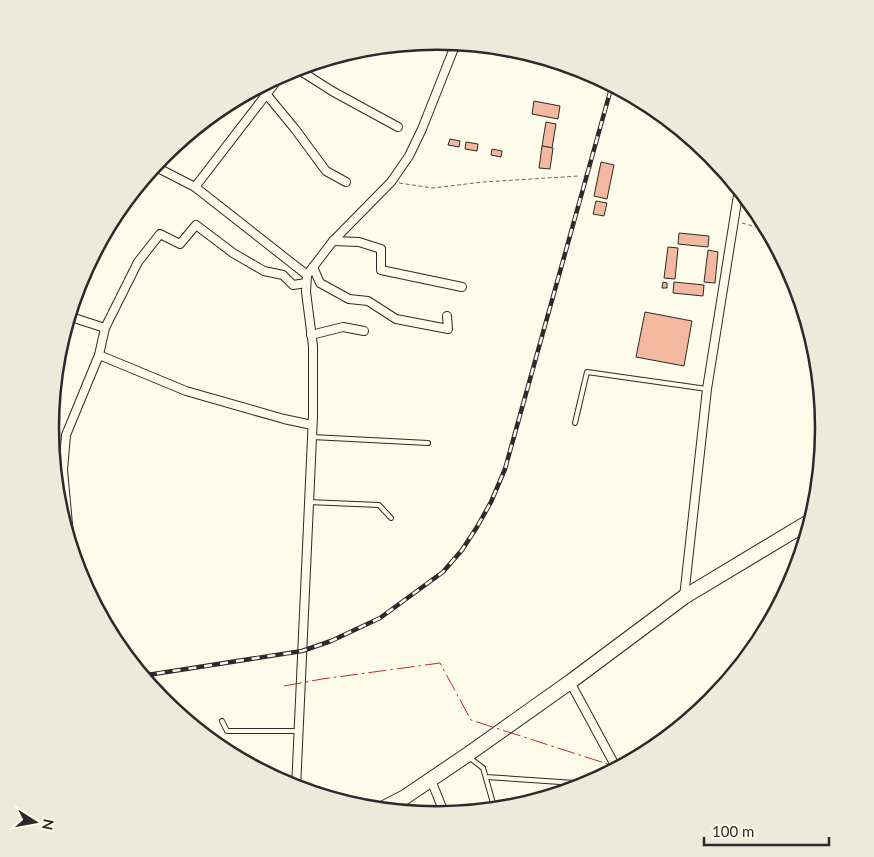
<svg xmlns="http://www.w3.org/2000/svg" width="874" height="857" font-family="Lato,sans-serif">
<style>
.building{fill:#f2b8a0;stroke:#2b2b2b}
.lines{fill:none;stroke-linecap:round;stroke-linejoin:round}
.lane-casing{stroke:#2b2b2b;stroke-width:6}
.street-casing{stroke:#2b2b2b;stroke-width:10}
.highway-casing{stroke:#2b2b2b;stroke-width:16}
.path{stroke:#6a6964;stroke-width:1;stroke-dasharray:4 2.5;stroke-linecap:butt}
.lane{stroke:#fdfbea;stroke-width:4}
.street{stroke:#fdfbea;stroke-width:8}
.highway{stroke:#fdfbea;stroke-width:14}
.rail-casing{stroke:#2b2b2b;stroke-width:4.5}
.rail{stroke:#fdfbea;stroke-width:2.5;stroke-dasharray:8;stroke-linecap:butt}
.power{stroke:#c62828;stroke-width:1;stroke-dasharray:18 4 2.5 4;stroke-linecap:butt}
.rim{fill:none;stroke:#2b2b2b;stroke-width:2.5}
</style>
<rect width="100%" height="100%" fill="#fdfbea"/>
<g class="building">
<path d="M534 101 560 106 558 119 532 114Z"/>
<path d="M546 122 556 124 552 148 542 146Z"/>
<path d="M450 139 460 141 459 147 448 145Z"/>
<path d="M466 142 478 144 477 151 465 149Z"/>
<path d="M542 146 553 148 550 169 539 168Z"/>
<path d="M492 149 502 151 501 157 491 155Z"/>
<path d="M601 162 614 165 607 199 594 196Z"/>
<path d="M596 201 607 203 604 216 593 214Z"/>
<path d="M679 233 709 236 708 247 678 244Z"/>
<path d="M668 247 678 248 675 279 664 278Z"/>
<path d="M708 250 718 252 715 283 704 282Z"/>
<path d="M663 282 667 283V288H662Z"/>
<path d="M674 282 704 285 703 296 673 293Z"/>
<path d="M645 312 692 321 684 366 636 357Z"/>
</g>
<g class="lines">
<defs>
<g id="lane">
<path d="M575 423 587 372 707 389"/>
<path d="M312 437 428 443"/>
<path d="M308 502 379 505 391 518"/>
<path d="M222 721 227 731H298"/>
<path d="M470 758 483 768 495 810"/>
<path d="M486 777 590 784"/>
</g>
<g id="street">
<path d="M296 68 332 91 398 127"/>
<path d="M267 95 295 129 326 171 346 182"/>
<path d="M154 166 195 187 307 275"/>
<path d="M195 187 282 74"/>
<path d="M333 241 359 242 381 249V270L462 287"/>
<path d="M313 267 320 283 349 299 368 301 396 319 448 329 447 316"/>
<path d="M69 315 74 318 105 328"/>
<path d="M311 335 343 327 364 331"/>
<path d="M99 355 186 391 284 419 312 425"/>
<path d="M70 546 63 470 66 435 99 355 105 328 138 262 160 234 180 244 196 225 233 253 264 271 283 275 293 285 306 283"/>
<path d="M684 597 707 389 739 189"/>
<path d="M570 682 617 769"/>
<path d="M431 780 445 815"/>
<path d="M296 788 313 416V346L306 292 307 275 333 241 391 182 409 156 422 129 456 43"/>
</g>
<path id="highway" d="M380 810 405 797 467 755 570 682 684 597 812 520"/>
</defs>
<use href="#lane" class="lane-casing"/>
<use href="#street" class="street-casing"/>
<use href="#highway" class="highway-casing"/>
<g class="path">
<path d="M399 183 433 188 483 182 579 176"/>
<path d="M742 223 768 230"/>
</g>
<use href="#lane" class="lane"/>
<use href="#street" class="street"/>
<use href="#highway" class="highway"/>
<defs>
<path id="rail" d="M141 676 302 651 331 641 380 618 443 572 462 550 477 527 491 502 505 469 612 85"/>
</defs>
<use href="#rail" class="rail-casing"/>
<use href="#rail" class="rail"/>
<path class="power" d="M284 686 322 679 440 663 471 720 620 768"/>
</g>
<path d="M0 0H874V857H0ZM59 428a378 378 0 1 1 756 0a378 378 0 1 1-756 0Z" fill="#eceadb" fill-rule="evenodd"/>
<path class="rim" d="M59 428a378 378 0 1 1 756 0a378 378 0 1 1-756 0Z"/>
<g transform="translate(35 822) rotate(101)" stroke="#fdfbea" stroke-width="4" paint-order="stroke">
<path d="M0-4L9 19L0 12L-9 19Z" fill="#2b2b2b"/>
<text y="-8" font-size="14" font-weight="bold" text-anchor="middle" fill="#2b2b2b">N</text>
</g>
<path d="M704 837v8h125v-8" fill="none" stroke="#2b2b2b" stroke-width="2.5"/>
<text x="712" y="837" font-size="15" fill="#2b2b2b" stroke="#fdfbea" stroke-width="4" paint-order="stroke">100 m</text>
</svg>
